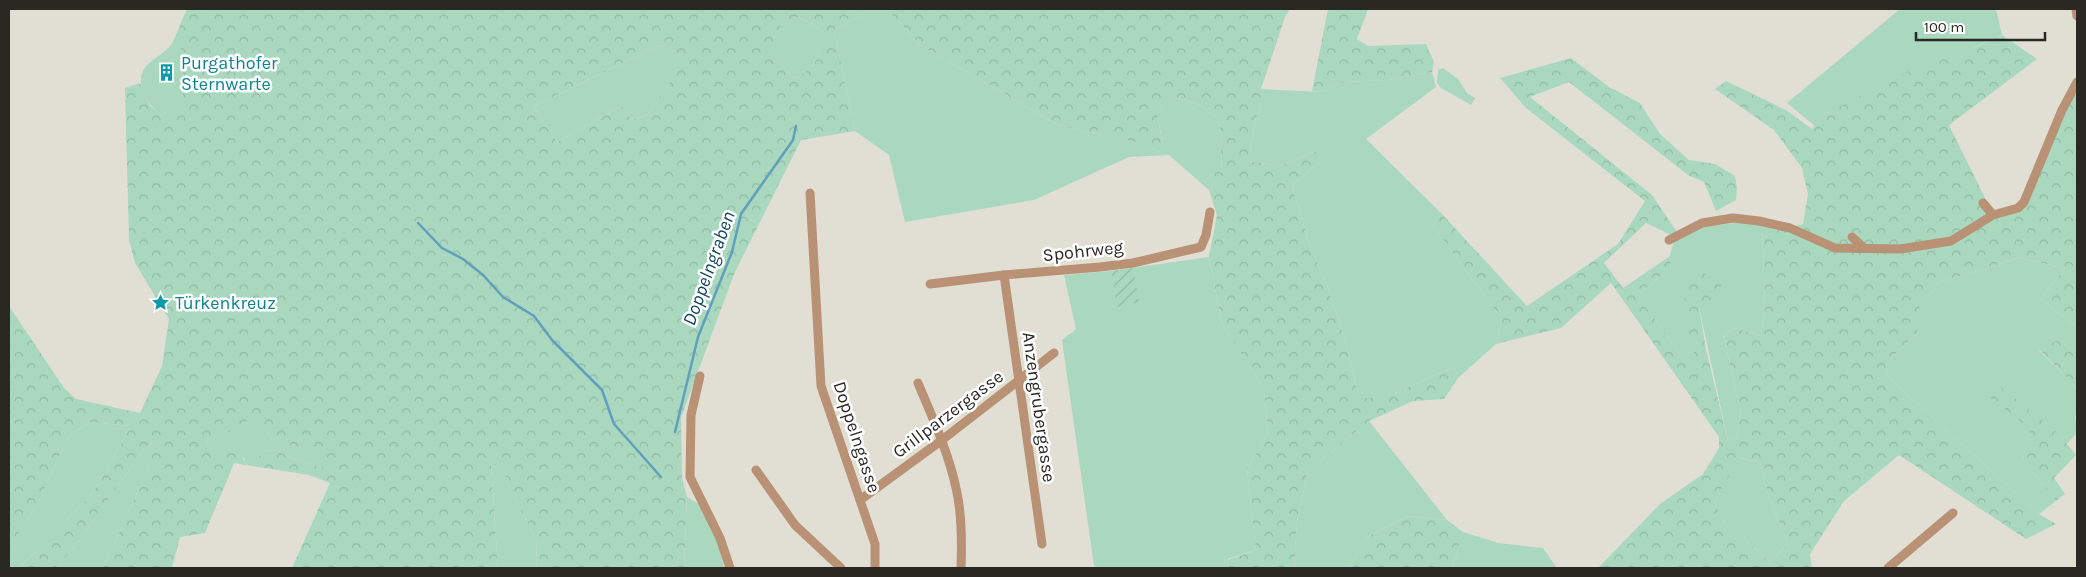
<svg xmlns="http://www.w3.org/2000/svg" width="2086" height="577" font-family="Karla,sans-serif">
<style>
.grass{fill:#a9d8bf}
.forest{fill:url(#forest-crowns);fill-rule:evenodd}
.garden{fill:url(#garden-furrows)}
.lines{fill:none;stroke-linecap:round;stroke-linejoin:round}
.stream{stroke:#61a0bd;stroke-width:2.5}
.minor{stroke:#b99175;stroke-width:9}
.labels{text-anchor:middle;stroke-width:5;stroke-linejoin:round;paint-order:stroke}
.culture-label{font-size:18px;fill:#0d838f;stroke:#fff;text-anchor:start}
.street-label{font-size:18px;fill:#292823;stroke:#fff}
.water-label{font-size:19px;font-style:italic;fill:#11475c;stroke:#fff}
</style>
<defs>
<pattern id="forest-crowns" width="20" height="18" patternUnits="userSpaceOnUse" patternTransform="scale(1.25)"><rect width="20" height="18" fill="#a9d8bf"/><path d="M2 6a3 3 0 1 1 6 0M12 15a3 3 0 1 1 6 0" fill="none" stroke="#91b9a4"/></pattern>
<pattern id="garden-furrows" width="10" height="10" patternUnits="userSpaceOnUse" patternTransform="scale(1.25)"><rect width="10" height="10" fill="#a9d8bf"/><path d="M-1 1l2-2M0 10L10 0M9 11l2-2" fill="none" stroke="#91b9a4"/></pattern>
</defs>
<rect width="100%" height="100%" fill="#e1dfd3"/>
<g class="grass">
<path d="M873 9H887L920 45 1058 125 1136 142 1159 152 1163 146 1157 111 1177 98 1200 105 1219 119 1222 169 1209 190 1169 155 1129 157 1034 200 905 222 889 155 855 131 834 30Z"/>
<path d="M1900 9H1996L2002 35 1827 113 1815 126 1787 103Z"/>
<path d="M798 17 821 29 823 42 813 67 795 79 774 58V38L783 22Z"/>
<path d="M172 44 180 47 183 62 184 104 161 114C152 108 149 104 144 93 132 64 157 62 172 44Z"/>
<path d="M660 45 672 49 676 73 647 115 632 120 621 106 557 142 534 106Z"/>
<path d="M1443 68 1458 79 1467 93 1475 98 1471 105 1441 88 1437 83 1438 70Z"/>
<path d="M1432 72 1436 87 1366 139 1442 214 1432 225 1502 319 1496 344 1459 377 1454 367 1383 398H1359L1345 339 1327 285 1309 243 1292 186 1321 161 1316 151 1279 166 1249 161 1255 120 1261 108V89L1322 92 1344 82 1388 80Z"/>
<path d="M1743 222 1762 224 1765 303 1761 336 1735 328 1723 335 1741 411 1737 437 1728 441 1699 307 1683 282 1702 369 1679 353 1659 324 1637 296 1671 267 1670 256 1674 240 1702 227Z"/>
<path d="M1209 257 1222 324 1264 389 1268 432 1247 469 1256 550 1228 559 1229 568H1102L1094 566 1062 340 1076 329 1064 275 1111 271Z"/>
<path d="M2019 258 2065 268 2041 299 2077 327V353L2058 340 2039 350 2077 389V414L2075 416 2077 433 2067 444 2058 433 2030 430 2023 458 2056 501 2039 514 1889 378 1886 364 1917 333V311L1938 283Z"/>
<path d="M246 421C257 423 266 426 271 438L327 459 322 468 288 457 279 451 266 450 251 465 246 464 244 458 212 451 207 441 209 437 229 433 237 425Z"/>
<path d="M1369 421 1447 520 1409 516 1367 537 1348 568H1294L1297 521 1308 471Z"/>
<path d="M89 422 130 426 125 437 92 494 19 568H9V547L37 505 68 437Z"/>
<path d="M153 443 148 470 103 568H55L74 548 145 448Z"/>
<path d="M1739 458 1760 462 1769 498 1788 544 1770 562 1725 523 1714 502Z"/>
<path d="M491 464 503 466 510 490 536 539 537 568H498Z"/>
<path d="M687 497 702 506 717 538 724 568H684Z"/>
<path d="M1463 532 1498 543 1543 548 1557 568H1452Z"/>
</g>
<g class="forest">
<path d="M187 9H873L834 30 855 131 801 140 734 274 681 418 682 478 687 497 684 568H537L536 539 510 490 503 467 491 464 498 568H292L330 483 309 475 234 463 205 533 180 537 172 568H103L148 470 152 443 145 448 74 548 55 568H19L92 494 125 437 130 426 89 422 68 437 37 505 9 547V306L64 388 76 399 140 413 162 366 169 319 135 263 129 240 125 88 140 83 150 106 161 114 183 104V62L180 47 172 44ZM798 17 821 29 823 42 813 67 795 79 774 58V38L783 22ZM660 45 672 49 676 73 647 115 632 120 621 106 557 142 534 106ZM246 421C257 424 266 426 271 438L326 459 322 468 288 457 279 451 266 450 251 464H246L240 453 223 447 212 451 207 441 208 438 219 439Z"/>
<path d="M887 9H1290L1285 17 1261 89V108L1255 120 1249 161 1279 166 1316 151 1321 161 1292 186 1309 243 1327 285 1345 339 1359 398H1383L1454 367 1459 377 1444 399 1413 401 1369 421 1308 471 1297 521 1294 568H1229L1228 560 1256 550 1247 469 1268 432 1264 389 1222 324 1209 257 1217 215 1209 190 1213 184 1209 177 1222 169 1219 119 1200 105 1178 98 1157 111 1163 147 1159 152 1135 142 1058 125 920 45Z"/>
<path d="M1328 9H1368L1357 39 1368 46 1426 44 1434 62 1432 72 1388 80 1344 82 1322 92 1312 91Z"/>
<path d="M2002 35 2037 59 1949 125 1992 212 2028 203 2035 175 2077 87V327L2041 299 2065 268 2019 258 1938 283 1917 311V333L1886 364 1889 378 2039 514 2056 524 2026 539 1899 455 1844 501 1810 554 1812 568H1598L1660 504 1703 474 1719 448V437L1611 283 1561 328 1496 344 1502 319 1432 225 1442 214 1527 306 1618 244 1645 201 1526 108 1500 78 1571 58 1609 87 1640 103 1660 134 1689 160 1715 164 1735 176 1737 188 1736 200 1716 211 1704 182 1688 175 1569 82 1530 97 1652 195 1677 232 1671 235 1646 223 1604 263 1623 288 1670 256 1671 267 1637 296 1659 324 1679 353 1701 368 1688 340 1683 282 1703 273 1722 284 1714 300 1699 307 1706 349 1728 441 1737 437 1741 411 1723 335 1735 328 1761 336 1765 303 1762 224 1791 227 1803 224 1808 194 1802 168 1774 130 1715 89 1726 81 1786 110 1812 129 1827 113 1917 67 1976 47ZM1740 458 1760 462 1769 498 1788 544 1770 562 1725 523 1714 502Z"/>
<path d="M2058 340 2077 353V389L2039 349Z"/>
<path d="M1997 384 2058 433 2076 455 2054 478 2065 494 2056 501 2023 458 2030 429 1987 395Z"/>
<path d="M1409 516 1447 520 1463 532 1452 568H1348L1367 537Z"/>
</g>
<path class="garden" d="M1133 268 1139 302 1117 307 1111 271Z"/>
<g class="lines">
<g class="stream">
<path d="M418 223 442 248 463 259 483 275 503 297 534 316 552 340 602 390 614 424 661 477"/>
<path d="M675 432 698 337 732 252 741 214 793 140 796 126"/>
</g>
<g class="minor">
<path d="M2076 9 2077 16"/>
<path d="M810 193 821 386 875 544V568"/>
<path d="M1983 203 1993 215"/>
<path d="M1852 237 1864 248"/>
<path d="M1669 240 1702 223 1733 218 1759 221 1790 228 1835 248 1900 249 1951 241 1993 215 2018 208 2024 202 2062 110 2077 82"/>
<path d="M1004 275 1042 544"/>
<path d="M930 284 1004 275 1100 267 1133 263 1201 247 1206 235 1210 212"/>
<path d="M700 376 691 415 690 477 720 538 730 568"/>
<path d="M918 383C932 417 948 451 956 488 962 513 962 542 961 568"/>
<path d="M756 470 795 525 841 568"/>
<path d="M860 500 942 440 1054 353"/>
<path d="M1888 568 1953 513"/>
</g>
</g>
<defs>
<symbol id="building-bare" viewBox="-9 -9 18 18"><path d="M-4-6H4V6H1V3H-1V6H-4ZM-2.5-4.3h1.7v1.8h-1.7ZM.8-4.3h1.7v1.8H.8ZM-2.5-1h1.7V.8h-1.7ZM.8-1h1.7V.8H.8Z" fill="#0f9aa8" stroke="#fff" stroke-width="2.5" paint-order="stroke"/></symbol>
<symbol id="sight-bare" viewBox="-9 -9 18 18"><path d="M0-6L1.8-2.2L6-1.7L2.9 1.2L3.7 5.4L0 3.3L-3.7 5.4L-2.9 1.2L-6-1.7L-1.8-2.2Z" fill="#0f9aa8" stroke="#fff" stroke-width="2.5" paint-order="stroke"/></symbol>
</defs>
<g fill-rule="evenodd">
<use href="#building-bare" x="154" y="60" width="25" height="25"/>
<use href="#sight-bare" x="148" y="290" width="25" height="25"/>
</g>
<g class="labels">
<g class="culture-label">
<text x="181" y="69">Purgathofer<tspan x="181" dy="21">Sternwarte</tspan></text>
<text x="175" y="309">Türkenkreuz</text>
</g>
<g class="street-label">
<text transform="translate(1083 251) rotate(-6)" y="6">Spohrweg</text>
<text transform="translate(1039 407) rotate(82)" y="6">Anzengrubergasse</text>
<text transform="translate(948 414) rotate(-37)" y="6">Grillparzergasse</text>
<text transform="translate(857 437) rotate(72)" y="6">Doppelngasse</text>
</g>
<g class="water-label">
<text transform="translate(708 268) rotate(-70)" y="7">Doppelngraben</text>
</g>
</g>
<rect width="2086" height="577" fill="none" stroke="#292823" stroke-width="20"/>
<path d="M1916 32v8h129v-8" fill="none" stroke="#292823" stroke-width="2.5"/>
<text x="1924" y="32" font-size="15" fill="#292823" stroke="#ffffff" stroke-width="4" paint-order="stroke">100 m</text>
</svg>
